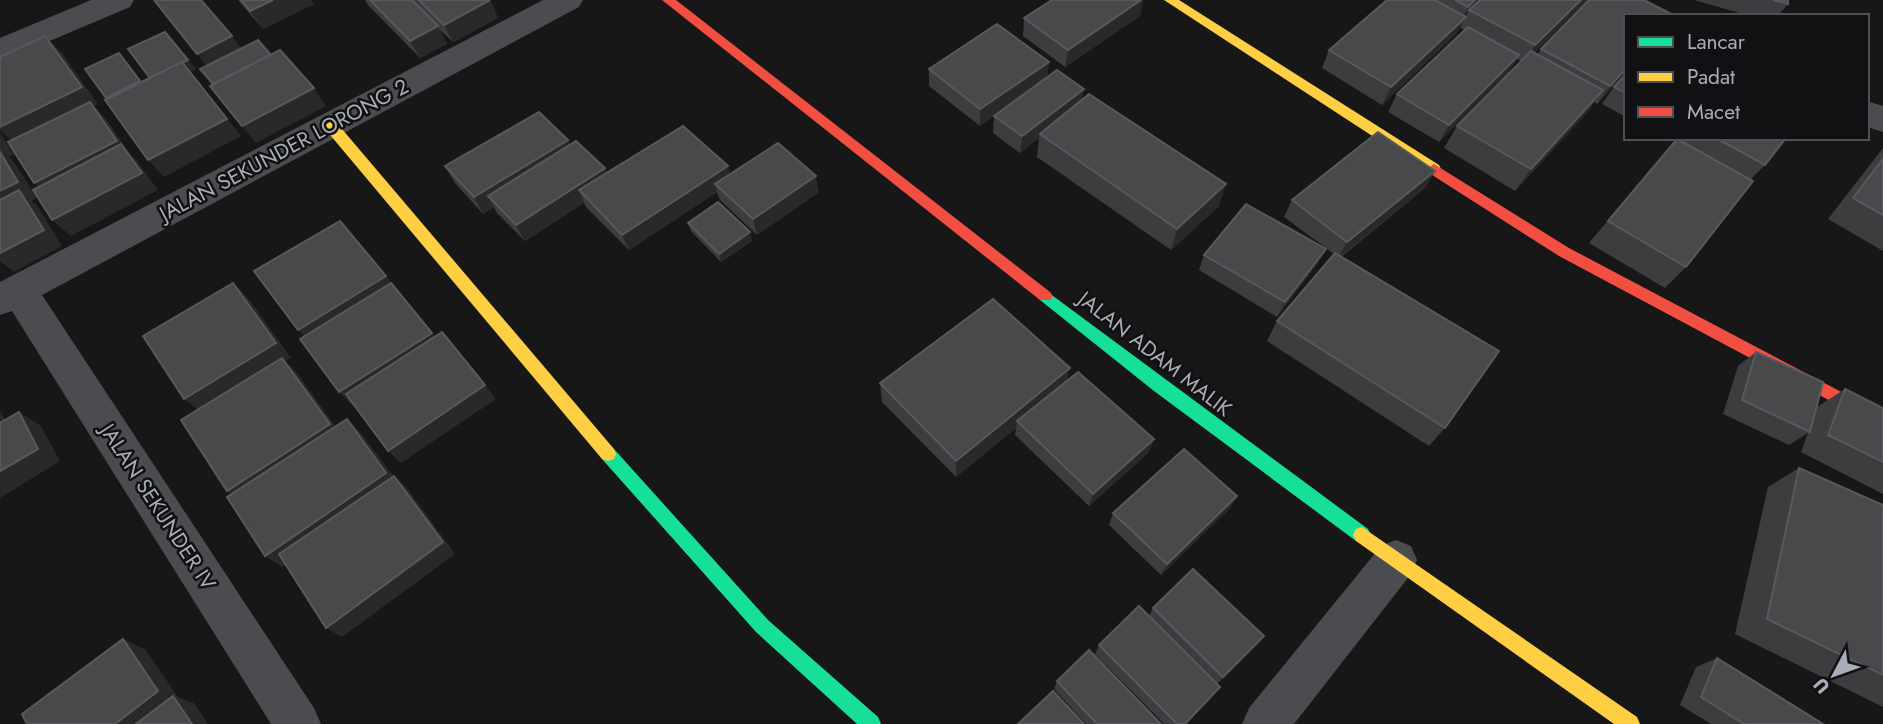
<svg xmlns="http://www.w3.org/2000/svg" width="1883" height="724" font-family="Jost,sans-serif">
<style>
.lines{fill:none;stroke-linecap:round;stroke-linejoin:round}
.street{fill:#4b4c50;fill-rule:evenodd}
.fast{fill:#16e098;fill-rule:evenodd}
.slow{fill:#ffcf43;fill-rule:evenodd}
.jam{fill:#f24e42;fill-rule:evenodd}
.wall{fill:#3d3d3f}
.shaded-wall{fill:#29292a}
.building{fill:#49494c;stroke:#58595d;stroke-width:2}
.labels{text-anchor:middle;stroke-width:5;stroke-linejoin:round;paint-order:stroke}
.street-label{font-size:21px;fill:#a8adb8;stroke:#111113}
</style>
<rect width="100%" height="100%" fill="#171717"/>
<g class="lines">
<g class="street">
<path d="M91 0H134L130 7 0 62V38Z"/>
<path d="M543 0H583L579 7 42 295 314 708 321 724H271L12 311 0 315V282Z"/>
<path d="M1867 101 1883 106V132L1867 127Z"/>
<path d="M1396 540 1411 546 1417 560 1411 574 1294 724H1242L1249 708 1381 546Z"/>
</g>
<g class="fast">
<path d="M1045 290 1368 529 1371 535 1368 541 1362 543 1356 541 1154 391 1040 300 1037 296 1040 292Z"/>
<path d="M608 447 614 449 768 620 878 717 881 724H857L756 632 602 459 600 454 602 449Z"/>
</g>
<g class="slow">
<path d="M1164 0H1179L1439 165 1441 169 1439 173H1429Z"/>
<path d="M331 121 336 122 614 449 616 454 614 459 608 461 602 459 326 130 324 126Z"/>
<path d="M1362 527 1637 717 1640 724H1614L1356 541 1353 535 1356 529Z"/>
</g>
<g class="jam">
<path d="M662 0H676L1050 292 1053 296 1050 300H1040Z"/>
<path d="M1434 164 1569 248 1883 414V429L1559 256 1429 173 1427 169Z"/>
</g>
</g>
<g class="wall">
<path d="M238 0H311L314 4 263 29Z"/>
<path d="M365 0H490L498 18 453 42 439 29 447 44 420 58 368 5Z"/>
<path d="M1052 0H1143L1140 16 1065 67 1023 36 1024 18Z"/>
<path d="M1387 0H1587L1534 53 1538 54 1541 49 1626 16V72L1597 104 1594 102 1587 113 1515 191 1444 148 1457 126 1521 61 1517 59 1508 73 1439 142 1388 112 1397 94 1465 30 1460 28 1465 18 1456 34 1382 105 1322 68 1329 50Z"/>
<path d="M1694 0H1788V4L1778 16H1750Z"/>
<path d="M1049 62 1047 77 1083 99 1219 206 1171 250 1037 157 1039 138 1020 153 993 133 994 116 980 126 929 86V69Z"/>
<path d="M1626 74V117L1602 104 1614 87Z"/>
<path d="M1674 138H1786L1765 165 1751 179 1686 267 1665 288 1589 243 1675 141 1673 140Z"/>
<path d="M570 145 605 168 607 173 730 174 819 192 757 235 720 200 717 192 629 250 586 207 584 203 525 241 497 213 494 207 483 214 455 183 445 166Z"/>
<path d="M1883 148V251L1828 219Z"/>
<path d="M1435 171 1425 188 1341 257 1445 428 1429 446 1267 341 1277 321 1334 254 1284 217 1292 200Z"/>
<path d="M688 223 752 241 721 262 691 231Z"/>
<path d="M1326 249 1317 264 1277 317 1199 270 1204 255Z"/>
<path d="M1756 352 1814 417 1817 407 1845 389 1883 408V494L1801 452 1808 433 1789 445 1723 414 1738 366Z"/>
<path d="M1068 381 1154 439 1148 453 1089 506 1015 435 1016 428 956 477 882 402 880 383Z"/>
<path d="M1799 468 1883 505V707L1735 634 1768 487Z"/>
<path d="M1237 496 1230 508 1161 575 1109 525 1113 513Z"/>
<path d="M1153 608 1255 646 1217 684 1186 724H1164L1095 654 1099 645 1149 616Z"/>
<path d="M1717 658 1823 724H1711L1680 705 1696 667Z"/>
<path d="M1057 681 1161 724H1086L1054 689Z"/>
</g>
<g class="shaded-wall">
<path d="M273 0H311L314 4 263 29 250 11Z"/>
<path d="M490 0 498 18 453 42 444 25Z"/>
<path d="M1141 0H1143L1140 16 1065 67 1068 50Z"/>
<path d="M1475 0H1484L1469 10 1456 34 1382 105 1391 87 1459 23 1468 7Z"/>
<path d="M1581 0H1587L1524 63 1535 45Z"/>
<path d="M438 26 447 44 420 58 410 41Z"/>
<path d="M45 36 62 53 98 104 94 106 106 119 131 155 137 161 158 190 71 236 52 220 53 200 34 183 17 145 0 130V127Z"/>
<path d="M232 36 245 54 211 71 197 54Z"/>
<path d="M119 53 149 90 115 107 106 98Z"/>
<path d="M1519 55 1508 73 1439 142 1449 125Z"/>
<path d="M188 60 196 69 190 72 241 136 164 177 148 160 182 62Z"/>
<path d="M1049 62 1047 80 980 126V109Z"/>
<path d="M1626 69V72L1597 104 1610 86Z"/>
<path d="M314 88 326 106 256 143 242 126Z"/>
<path d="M1084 89 1081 106 1040 134 1039 138 1020 153 1022 136Z"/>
<path d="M1603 90 1587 113 1515 191 1531 169Z"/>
<path d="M0 133 14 155 9 157 14 162 37 198 32 201 38 207 62 246 14 272 0 261Z"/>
<path d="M568 140 576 157 488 196 494 207 483 214 474 197Z"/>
<path d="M728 166 732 182 715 184 717 192 629 250 622 235Z"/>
<path d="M605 168 612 185 579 190 584 203 525 241 516 225Z"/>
<path d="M1435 171 1425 188 1338 258 1347 242Z"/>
<path d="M816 176 819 192 757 235 753 219Z"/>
<path d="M1226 184 1219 206 1171 250 1177 229Z"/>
<path d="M750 232 752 241 721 262 719 254Z"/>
<path d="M1326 249 1317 264 1277 317 1285 302Z"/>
<path d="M386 276 398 291 312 344 298 330Z"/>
<path d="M233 283 249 299 291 358 285 361 297 373 344 438 244 504 227 491 201 412 184 399Z"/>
<path d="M432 333 443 348 353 406 339 392Z"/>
<path d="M1070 368 1066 387 1017 421 1016 428 956 477V461Z"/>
<path d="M485 385 496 399 401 463 388 451Z"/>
<path d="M0 411 12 432 0 439Z"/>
<path d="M19 412 40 425 60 461 0 498V471Z"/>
<path d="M347 419 361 433 400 485 282 567 265 556Z"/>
<path d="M1154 439 1148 453 1089 506 1093 494Z"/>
<path d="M394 476 407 488 455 554 342 637 326 628Z"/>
<path d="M1237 496 1230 508 1161 575 1167 564Z"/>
<path d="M123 639 145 649 178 697 194 703 208 724H115Z"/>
</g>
<g class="building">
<path d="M154 0H201L232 36 197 54Z"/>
<path d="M241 0H273L250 11Z"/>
<path d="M370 0H412L438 26 410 41Z"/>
<path d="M419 0H490L444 25Z"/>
<path d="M1052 0H1141L1068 50 1024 18Z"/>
<path d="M1387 0H1435L1466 17 1391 87 1329 50Z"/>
<path d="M1455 0H1475L1468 7Z"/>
<path d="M1480 0H1581L1535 45 1469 10Z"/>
<path d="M1589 0H1644L1675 16H1626V69L1610 86 1541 49Z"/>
<path d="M1773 0H1788V4Z"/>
<path d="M997 24 1049 62 980 109 929 69Z"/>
<path d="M1468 27 1519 55 1449 125 1397 94Z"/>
<path d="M165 32 188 60 150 78 128 49Z"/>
<path d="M45 36 82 87 0 127V57Z"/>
<path d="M258 40 271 55 213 84 200 69Z"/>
<path d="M280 50 314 88 242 126 210 86Z"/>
<path d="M1531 51 1603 90 1531 169 1457 126Z"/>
<path d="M119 53 140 81 106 98 85 69Z"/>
<path d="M182 62 227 119 148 160 105 100Z"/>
<path d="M1057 70 1084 89 1022 136 994 116Z"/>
<path d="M1626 74V93L1614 87Z"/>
<path d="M1089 94 1226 184 1177 229 1040 134Z"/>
<path d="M90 102 117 141 34 183 8 142Z"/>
<path d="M539 112 568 140 474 197 445 166Z"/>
<path d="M683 126 728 166 622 235 579 190Z"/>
<path d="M1378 132 1435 171 1347 242 1292 200Z"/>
<path d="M1716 138H1786L1765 165Z"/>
<path d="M1677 139 1753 181 1686 267 1608 221Z"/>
<path d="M576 141 605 168 516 225 488 196Z"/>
<path d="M778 143 816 176 753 219 715 184Z"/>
<path d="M121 144 142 173 52 220 33 190Z"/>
<path d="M0 152 18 182 0 191Z"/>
<path d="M1883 159V215L1853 198Z"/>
<path d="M19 190 44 230 0 253V200Z"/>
<path d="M718 202 750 232 719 254 688 223Z"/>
<path d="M1246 204 1326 249 1285 302 1204 255Z"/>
<path d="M340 221 386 276 298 330 254 271Z"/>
<path d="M1335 253 1499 351 1445 428 1277 321Z"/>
<path d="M233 283 276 343 184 399 143 336Z"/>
<path d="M391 283 432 333 339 392 300 339Z"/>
<path d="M993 299 1070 368 956 461 880 383Z"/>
<path d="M442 332 485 385 388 451 346 394Z"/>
<path d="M1756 352 1823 382 1810 432 1742 400Z"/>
<path d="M282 358 330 424 227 491 181 420Z"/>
<path d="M1078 372 1154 439 1093 494 1017 421Z"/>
<path d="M1845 389 1883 408V462L1828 435Z"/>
<path d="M19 412 38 449 0 471V423Z"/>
<path d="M347 419 386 473 265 556 227 497Z"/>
<path d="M1184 449 1237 496 1167 564 1113 513Z"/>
<path d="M1799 468 1883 505V675L1767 619Z"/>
<path d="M394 476 443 542 326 628 279 554Z"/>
<path d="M1193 569 1264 636 1223 677 1153 608Z"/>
<path d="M1139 606 1220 687 1185 724H1177L1099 645Z"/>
<path d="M123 639 158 691 115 724H27L22 714Z"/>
<path d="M1089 650 1161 724H1097L1057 681Z"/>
<path d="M1717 658 1823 724H1744L1701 697Z"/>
<path d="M1053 691 1084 724H1018Z"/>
<path d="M173 696 192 724H136Z"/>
</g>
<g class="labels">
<g class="street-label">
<text transform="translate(284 150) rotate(-28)" y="7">JALAN SEKUNDER LORONG 2</text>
<text transform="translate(1155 354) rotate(38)" y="7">JALAN ADAM MALIK</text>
<text transform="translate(158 507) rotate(57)" y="7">JALAN SEKUNDER IV</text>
</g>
</g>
<rect x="1624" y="14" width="245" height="126" fill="#111113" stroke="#4d4f55" stroke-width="2"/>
<rect x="1638" y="37" width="35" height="10" fill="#16e098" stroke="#4d4f55" stroke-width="2"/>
<text x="1687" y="49" font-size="21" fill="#a8adb8">Lancar</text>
<rect x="1638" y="72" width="35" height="10" fill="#ffcf43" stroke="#4d4f55" stroke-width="2"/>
<text x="1687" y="84" font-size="21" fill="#a8adb8">Padat</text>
<rect x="1638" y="107" width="35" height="10" fill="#f24e42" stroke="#4d4f55" stroke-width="2"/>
<text x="1687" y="119" font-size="21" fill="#a8adb8">Macet</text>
<g transform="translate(1834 675) rotate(229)" stroke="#111113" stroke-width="5" paint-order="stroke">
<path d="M0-5L12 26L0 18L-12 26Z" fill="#a8adb8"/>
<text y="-10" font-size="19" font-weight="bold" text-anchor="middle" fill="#a8adb8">U</text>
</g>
</svg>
